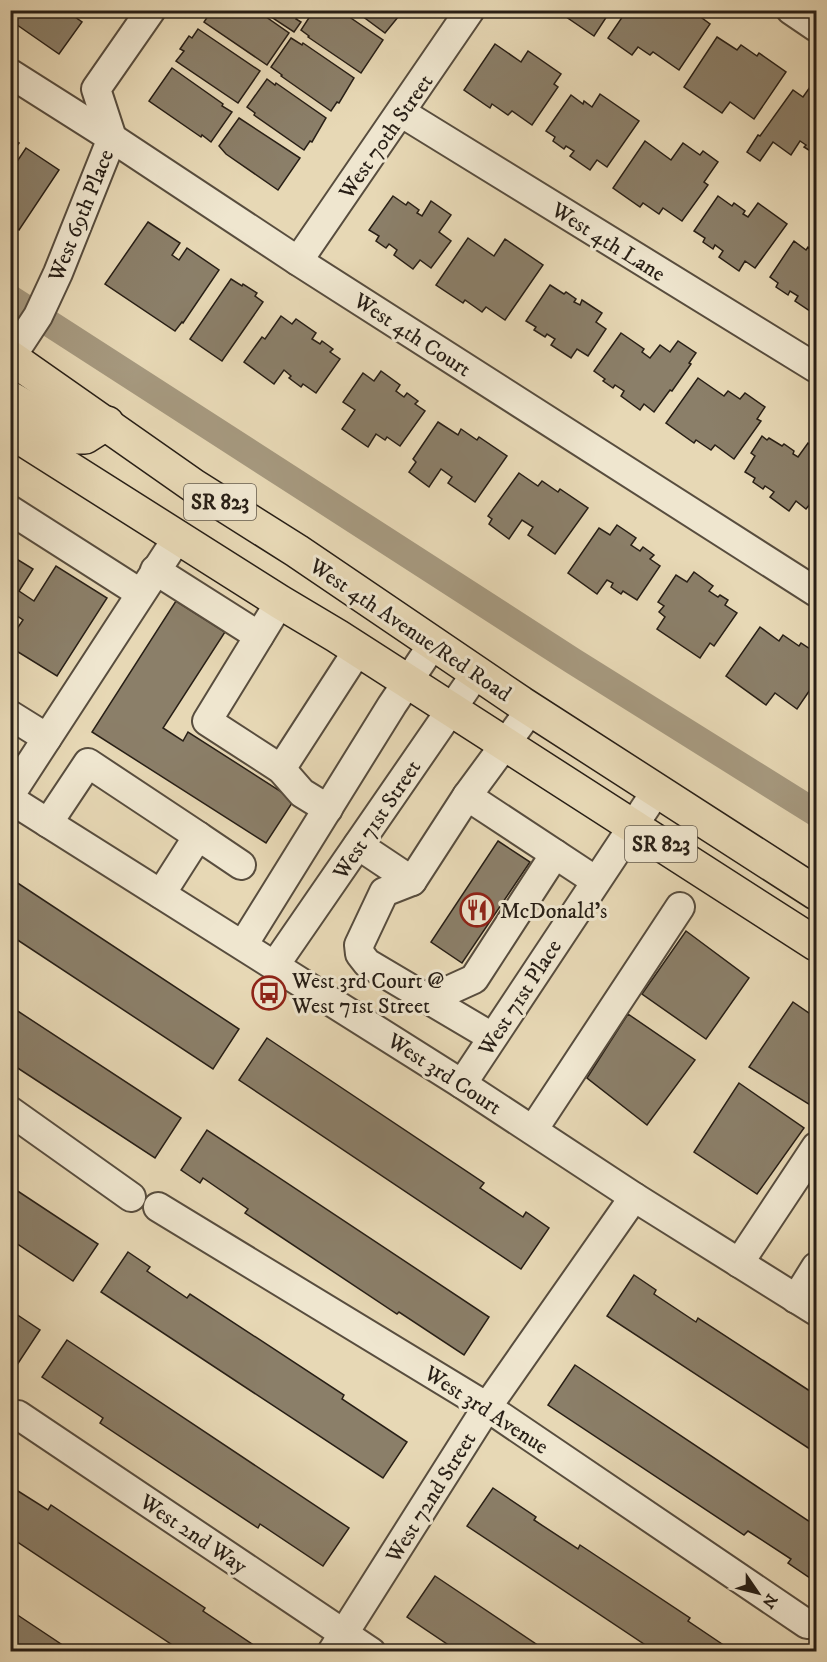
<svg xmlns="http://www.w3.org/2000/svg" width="827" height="1662" font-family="'IM FELL DW Pica',serif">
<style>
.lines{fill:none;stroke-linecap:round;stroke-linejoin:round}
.canal{stroke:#a6997f;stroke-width:27}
.building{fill:#8b7f69;stroke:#281f16;stroke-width:1.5}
.minor-casing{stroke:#584d3e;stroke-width:32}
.major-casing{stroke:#281f16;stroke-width:36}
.minor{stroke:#efe6cf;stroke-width:28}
.major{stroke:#e7d8b5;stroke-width:33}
.labels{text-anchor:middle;stroke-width:6;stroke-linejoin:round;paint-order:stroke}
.shield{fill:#efe6cf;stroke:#645b4e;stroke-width:1.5}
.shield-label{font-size:21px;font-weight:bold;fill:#281f16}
.street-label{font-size:22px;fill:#281f16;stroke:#efe6cf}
.poi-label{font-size:22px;fill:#281f16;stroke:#efe6cf;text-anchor:start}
</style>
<rect width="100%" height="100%" fill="#e7d8b5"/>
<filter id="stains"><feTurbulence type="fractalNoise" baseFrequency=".00333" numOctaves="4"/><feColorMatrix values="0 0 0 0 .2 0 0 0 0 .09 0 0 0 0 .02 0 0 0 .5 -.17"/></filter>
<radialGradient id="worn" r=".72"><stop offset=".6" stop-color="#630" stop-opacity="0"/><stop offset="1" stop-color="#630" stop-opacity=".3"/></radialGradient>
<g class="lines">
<path class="canal" d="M10 298 573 661 816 813"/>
</g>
<g class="building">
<path d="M13 10H65L82 22 59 54 10 20Z"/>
<path d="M212 10H256L289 33 267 65 204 22Z"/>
<path d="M266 10H302L296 19 301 22 294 32 265 13Z"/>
<path d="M314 10H339L383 40 361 73 308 37 309 36 301 30Z"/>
<path d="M354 10H402L403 11 385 33Z"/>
<path d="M556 10H611L594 36Z"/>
<path d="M627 10H691L710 24 679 70 653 52 650 55 638 47 632 55 608 38Z"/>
<path d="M198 29 260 71 238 103 176 61 184 51 180 49 189 36 192 38Z"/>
<path d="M717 37 737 50 741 45 757 56 759 53 786 72 754 119 730 102 722 113 684 87Z"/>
<path d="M291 38 302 45 303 43 354 78 339 103 337 102 331 111 281 76 282 75 271 67Z"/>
<path d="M495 44 521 62 528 51 561 74 554 84 558 87 532 125 512 111 508 115 492 104 490 108 464 90Z"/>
<path d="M172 68 223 104 222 106 232 112 211 142 202 135 201 137 149 101Z"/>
<path d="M267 79 275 85 276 83 326 118 312 142 310 141 304 150 254 115 255 113 247 107Z"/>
<path d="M810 87 816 92 815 154 804 147 806 145 800 141 791 155 773 142 760 161 747 152 758 135 760 136 793 90 803 97Z"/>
<path d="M600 94 639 121 607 167 597 160 590 170 570 156 574 151 566 146 564 149 553 141 555 137 546 131 571 95 583 104 584 101 592 107Z"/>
<path d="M239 118 300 158 278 190 226 154 219 146Z"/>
<path d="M10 138 19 143 10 156Z"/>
<path d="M645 141 671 160 683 143 700 155 703 151 718 162 704 182 708 185 682 221 663 208 659 214 643 203 640 207 613 188Z"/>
<path d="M26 148 59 170 19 230 10 225V172Z"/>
<path d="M393 196 406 205 408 202 419 210 417 213 422 216 431 201 451 215 439 232 451 241 431 268 420 260 413 269 394 255 397 250 389 244 386 248 376 241 379 236 369 230Z"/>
<path d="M718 196 732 206 734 203 745 211 743 214 748 217 758 203 787 224 755 268 745 261 739 271 719 257 723 251 715 245 713 249 703 242 705 238 694 231Z"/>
<path d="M148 222 180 243 172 255 179 260 187 248 219 270 183 323 182 322 175 331 105 284Z"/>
<path d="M468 238 494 256 505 239 543 265 505 320 486 307 482 312 465 300 463 303 436 285Z"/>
<path d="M794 241 806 250 808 247 816 253V315L795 301 798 296 790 291 788 295 776 287 778 283 770 277Z"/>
<path d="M231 279 242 286 243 284 257 293 255 296 263 302 222 361 190 339Z"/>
<path d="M550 285 564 294 566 292 576 299 574 302 580 305 582 300 602 313 596 322 606 329 588 356 577 349 571 358 551 345 555 339 547 334 545 337 534 330 536 327 526 321Z"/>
<path d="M281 316 292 324 296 319 316 333 312 339 320 344 322 341 333 349 330 352 340 359 316 393 303 384 301 387 289 378 291 376 284 370 274 384 244 362 262 337 265 339Z"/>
<path d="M621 333 644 349 642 352 650 358 660 345 670 352 678 341 696 353 689 363 691 364 672 391 670 390 654 412 644 404 640 410 621 396 624 391 615 385 613 388 603 381 605 379 594 371Z"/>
<path d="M381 371 400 385 396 391 404 397 407 393 418 401 415 404 425 411 400 446 387 437 385 440 376 434 368 447 342 429 355 410 343 402 363 373 374 381Z"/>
<path d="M698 378 724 396 728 391 740 399 745 393 765 407 757 419 761 421 734 459 715 445 711 450 696 440 694 443 666 423Z"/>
<path d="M438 422 458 435 461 429 477 440 479 437 507 456 475 502 448 483 452 477 441 469 429 487 409 472 416 462 413 459Z"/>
<path d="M762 436 767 440 769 438 782 446 784 444 794 451 793 454 798 457 808 443 816 449 815 508 810 504 806 509 796 501 789 511 770 497 774 492 765 486 763 489 753 482 755 478 745 472 755 456 751 453Z"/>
<path d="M519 473 538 486 542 481 558 492 560 489 588 508 555 554 528 535 533 527 522 520 509 539 489 524 492 519 488 516Z"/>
<path d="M617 525 636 538 631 545 640 551 643 547 654 555 650 559 660 566 637 600 623 591 621 594 611 587 613 583 607 580 597 594 568 573 599 528 610 535Z"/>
<path d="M10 555 33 569 19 591 34 601 56 566 107 598 57 676 10 647V639L23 620 10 611Z"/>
<path d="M694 572 713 586 709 591 718 597 720 595 728 600 725 605 737 613 714 646 710 643 700 658 657 629 665 617 659 612 664 606 658 602 676 575 687 582Z"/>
<path d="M176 601 225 632 163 728 183 741 188 732 294 800 266 843 92 732Z"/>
<path d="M760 627 779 641 783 635 799 646 801 643 816 653V681L797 709 775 693 766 705 726 676Z"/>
<path d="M498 841 530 862 462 963 431 942Z"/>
<path d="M10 878 239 1029 213 1069 10 935Z"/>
<path d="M686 931 749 978 706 1039 642 994Z"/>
<path d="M793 1002 816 1018 815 1108 749 1067Z"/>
<path d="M10 1006 181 1118 155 1158 10 1063Z"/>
<path d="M628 1014 695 1060 647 1125 587 1078Z"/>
<path d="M267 1038 484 1183 480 1188 523 1217 526 1212 549 1228 521 1269 239 1080Z"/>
<path d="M739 1083 804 1128 757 1194 694 1152Z"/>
<path d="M207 1130 489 1317 464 1355 399 1312 397 1314 245 1213 248 1209 203 1178 200 1183 181 1170Z"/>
<path d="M10 1186 98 1244 73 1281 10 1239Z"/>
<path d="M128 1252 150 1267 147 1271 187 1298 190 1294 344 1395 342 1399 407 1442 383 1478 101 1292Z"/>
<path d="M634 1275 656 1290 654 1294 696 1322 698 1318 816 1395V1453L607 1316Z"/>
<path d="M10 1310 40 1330 15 1368 10 1365Z"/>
<path d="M67 1340 349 1528 323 1566 260 1524 258 1528 100 1423 103 1418 42 1377Z"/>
<path d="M575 1365 816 1526V1582L788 1563 791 1559 748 1531 744 1535 548 1405Z"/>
<path d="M10 1486 48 1510 51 1505 205 1608 203 1611 264 1652H183L10 1537Z"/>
<path d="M493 1488 536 1517 534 1520 578 1549 580 1545 690 1618 688 1621 731 1650 733 1646 741 1652H656L467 1526Z"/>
<path d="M435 1576 548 1652H459L407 1617Z"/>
<path d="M10 1610 73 1652H10Z"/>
</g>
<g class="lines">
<defs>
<g id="minor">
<path d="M791 10 816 27"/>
<path d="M11 74 112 138 298 261 816 592"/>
<path d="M402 113 816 368"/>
<path d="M298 261 470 10"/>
<path d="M11 357 38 316 58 273 112 138 96 89 151 10"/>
<path d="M10 510 140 593"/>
<path d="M155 570 259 636"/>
<path d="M280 602 207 721 281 769 302 793 328 809"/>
<path d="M10 715 47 738"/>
<path d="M281 769 358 650"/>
<path d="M10 795 178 537"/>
<path d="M467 796 596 881"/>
<path d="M10 799 462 1084 634 1197 816 1311"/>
<path d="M48 823 88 763 198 836"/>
<path d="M358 845 412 881"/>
<path d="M161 894 198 836 241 865"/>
<path d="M243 945 392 705 433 644"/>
<path d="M275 965 477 672"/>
<path d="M430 999 474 979 555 854"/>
<path d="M492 1037 367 963 360 954 359 945 384 892 412 881 467 796 531 709"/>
<path d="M462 1084 657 790"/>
<path d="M10 1111 131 1197"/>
<path d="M533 1130 680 907"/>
<path d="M158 1207 487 1407 807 1624"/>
<path d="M739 1263 816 1147"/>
<path d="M796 1299 816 1267"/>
<path d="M18 1415 371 1652"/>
<path d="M332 1652 487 1407 634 1197"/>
</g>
<g id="major">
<path d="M10 357 194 486 297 551 521 703 816 893"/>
<path d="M10 398 78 437H85L107 423"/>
<path d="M10 431 280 602 337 636 816 944"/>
</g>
</defs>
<use href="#minor" class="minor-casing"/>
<use href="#major" class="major-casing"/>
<use href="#minor" class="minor"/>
<use href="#major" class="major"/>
</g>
<defs>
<symbol id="restaurant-ring" viewBox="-11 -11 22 22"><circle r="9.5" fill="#efe6cf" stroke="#8f2418" stroke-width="1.5"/><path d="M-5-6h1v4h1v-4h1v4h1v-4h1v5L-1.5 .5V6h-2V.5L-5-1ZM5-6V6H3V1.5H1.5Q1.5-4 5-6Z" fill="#8f2418"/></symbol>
<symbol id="bus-ring" viewBox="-11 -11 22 22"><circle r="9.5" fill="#efe6cf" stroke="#8f2418" stroke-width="1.5"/><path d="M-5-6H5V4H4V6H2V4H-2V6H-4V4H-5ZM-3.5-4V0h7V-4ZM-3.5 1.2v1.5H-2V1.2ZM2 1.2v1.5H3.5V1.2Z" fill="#8f2418"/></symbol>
</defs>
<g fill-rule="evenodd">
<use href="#restaurant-ring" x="458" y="891" width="38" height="38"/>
<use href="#bus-ring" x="250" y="974" width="38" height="38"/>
</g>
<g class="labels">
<g class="shield">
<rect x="184" y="484" width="72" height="36" rx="4.5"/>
<rect x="625" y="826" width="72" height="36" rx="4.5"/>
</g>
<g class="shield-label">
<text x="220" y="509">SR 823</text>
<text x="661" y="851">SR 823</text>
</g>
<g class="street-label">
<text transform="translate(385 136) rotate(-55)" y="8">West 70th Street</text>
<text transform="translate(80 215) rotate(-68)" y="8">West 69th Place</text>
<text transform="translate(609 241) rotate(32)" y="8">West 4th Lane</text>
<text transform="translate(413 334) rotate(33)" y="8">West 4th Court</text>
<text transform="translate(411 629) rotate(34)" y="8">West 4th Avenue/Red Road</text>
<text transform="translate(376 819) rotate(-56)" y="8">West 71st Street</text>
<text transform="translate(519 997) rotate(-57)" y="8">West 71st Place</text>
<text transform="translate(445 1073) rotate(33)" y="8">West 3rd Court</text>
<text transform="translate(487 1409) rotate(33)" y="8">West 3rd Avenue</text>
<text transform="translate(430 1497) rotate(-58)" y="8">West 72nd Street</text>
<text transform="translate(194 1533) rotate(34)" y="8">West 2nd Way</text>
</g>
<g class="poi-label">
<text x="500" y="918">McDonald's</text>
<text x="292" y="988">West 3rd Court @<tspan x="292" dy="25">West 71st Street</tspan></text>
</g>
</g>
<rect width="827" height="1662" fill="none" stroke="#e7d8b5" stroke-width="36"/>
<rect x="12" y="12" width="803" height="1638" fill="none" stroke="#281f16" stroke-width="3"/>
<rect x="18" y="18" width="791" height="1626" fill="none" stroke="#281f16" stroke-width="1.5"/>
<g transform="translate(758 1593) rotate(125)" stroke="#efe6cf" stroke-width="4.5" paint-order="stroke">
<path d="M0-4.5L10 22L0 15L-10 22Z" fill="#281f16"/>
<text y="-9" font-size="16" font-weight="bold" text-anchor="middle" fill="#281f16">N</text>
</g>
<rect width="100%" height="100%" filter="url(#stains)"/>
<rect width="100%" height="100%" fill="url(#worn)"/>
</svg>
